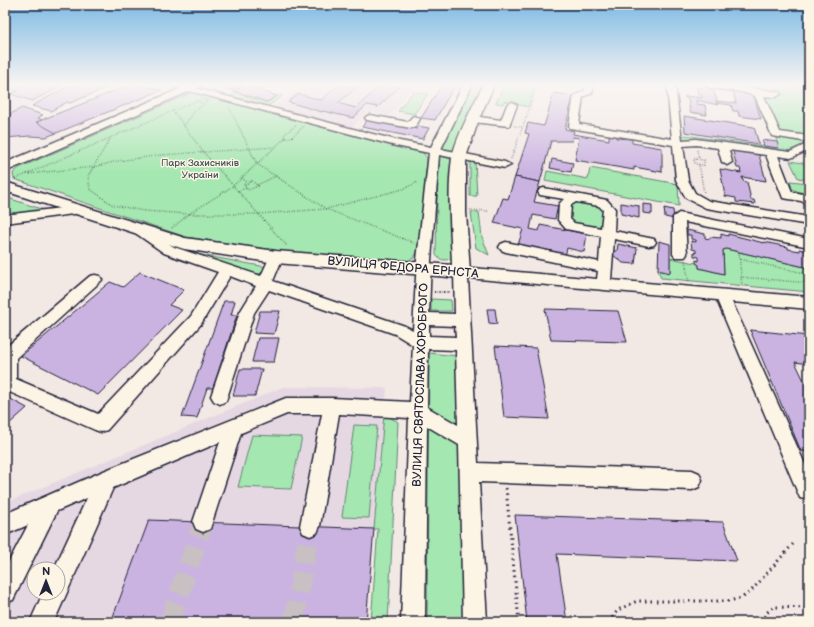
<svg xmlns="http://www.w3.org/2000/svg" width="814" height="627" font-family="'Balsamiq Sans',sans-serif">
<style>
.built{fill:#e6d8e3;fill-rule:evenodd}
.green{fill:#a5e7b0;stroke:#648476}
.building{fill:#cbb3e1;stroke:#22223b}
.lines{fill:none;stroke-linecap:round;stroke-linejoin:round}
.minor-tunnel{stroke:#c8c0c2;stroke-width:20;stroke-dasharray:20 10;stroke-linecap:butt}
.minor-casing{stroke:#22223b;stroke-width:3}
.major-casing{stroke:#22223b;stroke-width:3}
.path-far2{stroke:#22223b;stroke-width:1.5;stroke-dasharray:0.5 2;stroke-linecap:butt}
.path-far1{stroke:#22223b;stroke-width:2;stroke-dasharray:1 3.5;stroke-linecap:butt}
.path{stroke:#22223b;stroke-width:3;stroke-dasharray:1.5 4;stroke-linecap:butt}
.minor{fill:#fcf5e5;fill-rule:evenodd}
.major{fill:#fcf5e5;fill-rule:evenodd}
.labels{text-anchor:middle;stroke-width:3;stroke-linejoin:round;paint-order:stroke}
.far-park-label{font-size:10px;fill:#435358;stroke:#fcf5e5}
.street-label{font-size:12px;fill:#22223b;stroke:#fcf5e5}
</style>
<rect width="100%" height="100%" fill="#f2e8e4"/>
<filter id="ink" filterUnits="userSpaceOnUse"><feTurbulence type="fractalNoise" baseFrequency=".025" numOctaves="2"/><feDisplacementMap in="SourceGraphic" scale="8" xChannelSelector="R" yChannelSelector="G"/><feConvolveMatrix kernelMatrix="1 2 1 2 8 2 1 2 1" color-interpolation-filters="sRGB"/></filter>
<g filter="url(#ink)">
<g class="built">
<path d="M5 85H71L5 119Z"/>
<path d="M304 85H415L389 116 368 112 352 127 273 107Z"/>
<path d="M283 387 387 388 366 622H5V503ZM34 569H58V593H34Z"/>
</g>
<g class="green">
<path d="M471 85H485L457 150 452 151 443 150 441 147Z"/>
<path d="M504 85H536L528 107 504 101 503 104 496 103Z"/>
<path d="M773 85 809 86V137L780 133 761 93 777 95Z"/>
<path d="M234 92 266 103 280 95 283 96 268 106 231 97Z"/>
<path d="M413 92 428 94 414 114 398 111Z"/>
<path d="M196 93 306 121 423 153 427 158 421 245 414 258 404 262 294 253 186 237 14 179 13 173 19 168 189 94Z"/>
<path d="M684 135 778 148 776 138C785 136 797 138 804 144L784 153 681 139Z"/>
<path d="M440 156 451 159 453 163 452 258C447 261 440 261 436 255L437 195Z"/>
<path d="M470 161 475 162 477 196H470Z"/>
<path d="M790 161 809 164V180L798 178Z"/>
<path d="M590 168 678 184 679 206 545 181 547 171 588 179Z"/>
<path d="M790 181 809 183V196L792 189Z"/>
<path d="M5 197 44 210 5 215Z"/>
<path d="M576 201 599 205 605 209 604 229 573 224 568 218 570 205Z"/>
<path d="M471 212H479L482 237 489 255 476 248Z"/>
<path d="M726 249 809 268V292L661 278 658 270 670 273V258L696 263 699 265V268L724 274 723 250Z"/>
<path d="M185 252 266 267 264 272 257 275Z"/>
<path d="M431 299 451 300 452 311H431Z"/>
<path d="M429 353 458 356 463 622H427Z"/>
<path d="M384 414 398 422 388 622H371L378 529H374Z"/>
<path d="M354 425 377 426 369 518 342 517Z"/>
<path d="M252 435 302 437 291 489 238 487Z"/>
</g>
<g class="building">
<path d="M14 85H63L32 101 11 94 18 91 8 88Z"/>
<path d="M71 85H114L70 103 67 102 51 111 32 106Z"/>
<path d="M130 85H140L162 90 54 134 36 122Z"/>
<path d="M244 85 234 91 219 86 220 85Z"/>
<path d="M245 85 277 96 267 102 234 91Z"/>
<path d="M338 85 358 86 338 103 356 108 381 85 400 86 378 107 367 105 353 118 323 111 322 112 288 102 298 94 321 100Z"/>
<path d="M442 85H455L435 120 421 118Z"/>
<path d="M697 87 713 88 718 105 696 100 697 104 705 105 707 115 690 112 688 98H685V96L702 98V95H698Z"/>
<path d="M733 91 753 94 761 119 739 116 738 111H733L731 105 716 103V101L736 103Z"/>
<path d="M554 93 573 96 565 129 574 131 573 134 609 140V135L616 136V138L632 139V143L662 148V172L634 167V170L575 160 579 138 573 137 572 141H551L540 182 515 177 529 134 525 133 528 123 544 126Z"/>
<path d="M22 108 43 115 38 118 42 120 36 122 56 133 46 137 30 136 5 138V117Z"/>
<path d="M684 116 754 127 759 144 685 132Z"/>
<path d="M367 120 417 129 418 126 429 128 423 139 362 127Z"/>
<path d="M762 140 777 142 779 148 764 146Z"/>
<path d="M742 150 759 155 766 181 742 177 743 181 747 182 751 200H754L755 204 736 202V198L725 196 720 169 741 173 740 168H737L733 151 742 152Z"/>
<path d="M552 159 573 163 571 172 550 168Z"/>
<path d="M515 177 540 182 534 202 558 206 555 219 533 215 530 229 539 231 540 225 587 234 584 252 567 248 565 256 518 245 523 229 494 223 503 198 508 199Z"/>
<path d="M621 203 639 206V218L621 214Z"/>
<path d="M643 204 652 205V214L643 213Z"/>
<path d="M664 208 673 210 674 219 665 217Z"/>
<path d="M687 230 705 234V238L710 239V237L721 238V234L728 236V234L764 243V242L788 247V249L800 251 799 249 809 251V268L726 249 723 250 724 274 699 268V265L696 263V260L699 261V257L694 256V252L696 253V250L692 249 691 241 696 242V240L691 239V235H687Z"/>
<path d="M659 241 670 244V273L658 270Z"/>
<path d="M618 244 637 248 635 264 623 263 613 255 614 251H617Z"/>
<path d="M140 272 184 290 169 305 182 310 98 395 21 356 110 282 123 287Z"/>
<path d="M224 301H235L231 315H237L213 388H207L197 418 182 417Z"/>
<path d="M487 309H495L497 324 489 323Z"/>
<path d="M545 309 618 311 627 342 551 340Z"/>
<path d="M260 311H280L274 334 254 333Z"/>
<path d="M750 330 809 336V364L795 362 809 391V452L801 451Z"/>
<path d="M258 338H279L274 362H252Z"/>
<path d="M495 346 536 348 549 419 504 417Z"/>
<path d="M240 369H262L255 396H233Z"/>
<path d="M5 396 27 408 9 424 5 422Z"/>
<path d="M515 515 723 522 737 561 557 554 567 622H527Z"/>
<path d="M149 520 374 529 366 622H111Z"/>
</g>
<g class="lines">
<g class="minor-tunnel">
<path d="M170 622 203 522"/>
<path d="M294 622 310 526"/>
</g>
<defs>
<g id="minor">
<path d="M167 85H183L400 141 431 147 463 85H472L441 149 505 162 511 165 505 168 439 155 431 260 429 313 455 314 454 272 456 268 461 267 597 279 598 271 506 252 501 250 499 247 501 244 506 242 599 262 601 236 566 229 558 220 559 204 564 199 540 195 538 192 540 189 544 188 607 200 615 209 614 231 654 239 656 242 654 245 649 246 614 239 611 280 809 297V309L732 302 809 473V500L800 498 717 300 468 278 478 463 692 470 699 473 702 480 699 487 692 490 479 482 487 622H463L459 445 427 426 425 622H401L409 418 339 414 320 526 317 533 310 536 303 533 300 526 322 414H287L241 433 210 529 203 532 196 529 193 522 220 442 113 488 54 622H30L43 593H58V569H54L87 498 57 511 13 600 5 603V569L28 525 5 535V514L106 470 286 398H332L410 402 413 345 395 334 269 290 254 313 226 401 220 404 214 401 211 396 240 312 256 286 230 276 201 324 107 430 101 432 95 430 5 390V348L90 276 95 275 100 276 102 280 16 358V379L98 414 191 316 218 272 164 253 134 232 133 229 134 226 139 225 174 247 261 276 271 254H281L283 257 273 281 405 326 413 330 417 260 429 153 396 146ZM576 202 599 206 603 210 601 228 574 223 570 219 571 205ZM429 325 455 326 456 337 429 336ZM428 349 456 350 458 425 427 407Z"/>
<path d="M586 85H594L592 93 583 97 579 124 672 139 667 85H675L682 140 696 139 790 152 809 143V150L791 158 778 156 792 192 809 195V205L801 201 783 198 766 155 729 150 732 162 727 165 722 162 718 148 696 145 683 146 688 180 695 193 709 201 809 217V225L706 208 686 198 676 180 673 145 570 128 569 126 574 96 585 90Z"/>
<path d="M706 85H734L779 92 781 94 776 97 764 96 780 132 809 136V142L772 136 755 96 742 92 710 88Z"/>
<path d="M512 102 517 105 509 126 473 122 468 119 473 116 501 120 507 105Z"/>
<path d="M370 115 408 122 412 117 415 116 420 119 415 127 411 128 367 120 365 118 367 116Z"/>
<path d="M77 206 81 207 83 210 81 213 5 223V215Z"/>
<path d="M679 213 809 239V247L685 222 687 254 685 257H675L673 254V217Z"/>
</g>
<g id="major">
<path d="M189 85H204L5 172V163Z"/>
<path d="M483 85H494L479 119 466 157V212L470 272 467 276 461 278 276 263 184 249 5 191V182L185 238 276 251 452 265C451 230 447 193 452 158 455 139 474 104 483 85Z"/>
</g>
</defs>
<use href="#minor" class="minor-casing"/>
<use href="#major" class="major-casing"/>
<g class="path-far2">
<path d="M541 85 574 89"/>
<path d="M201 99 208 100 200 103 198 101Z"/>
<path d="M229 107 257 164 326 209 414 243"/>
<path d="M173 111 204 153 287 246"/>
<path d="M184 126 194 112 207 102"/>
<path d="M514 126 522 127"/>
<path d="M285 138 292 137 304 126"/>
<path d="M110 139 88 176 90 189 113 205 144 211 189 214H257L326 209 403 189 418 182"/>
<path d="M697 150 699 159"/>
<path d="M511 159 538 85"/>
<path d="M694 159 704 160V165L695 164Z"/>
<path d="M699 164 704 193"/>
<path d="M27 174 94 167 118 161 161 155 275 147"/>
<path d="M242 178 248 183"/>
<path d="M15 179 198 100"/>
<path d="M252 181 258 186 248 190 243 185Z"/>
<path d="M257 185 276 176"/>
<path d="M238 191 246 188"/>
<path d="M470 210 488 211"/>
<path d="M172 228 189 214 233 186 285 138 284 135 296 125"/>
<path d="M739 252 742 287"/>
<path d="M739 259 809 274"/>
<path d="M685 261 689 282"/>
<path d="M741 277 809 283"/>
<path d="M434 292H450"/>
</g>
<path class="path-far1" d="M434 292H450"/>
<g class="path">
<path d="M506 488 519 622"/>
<path d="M609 622 618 610 637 601H729L742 598 752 590 793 544"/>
<path d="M764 622 765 614 774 607 809 608"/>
</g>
<use href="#minor" class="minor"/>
<use href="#major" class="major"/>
</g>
</g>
<linearGradient id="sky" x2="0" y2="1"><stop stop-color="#7dbae4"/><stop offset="0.49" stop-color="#f9f5f3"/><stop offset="1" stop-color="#f9f5f3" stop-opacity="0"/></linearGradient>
<rect width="814" height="173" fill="url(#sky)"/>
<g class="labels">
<g class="far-park-label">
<text x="200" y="166">Парк Захисників<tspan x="200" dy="12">України</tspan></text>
</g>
<g class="street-label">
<text transform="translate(403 267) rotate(5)" y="4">ВУЛИЦЯ ФЕДОРА ЕРНСТА</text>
<text transform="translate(420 385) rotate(-88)" y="4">ВУЛИЦЯ СВЯТОСЛАВА ХОРОБРОГО</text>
</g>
</g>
<rect width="814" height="627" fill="none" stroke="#fcf5e5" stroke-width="20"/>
<rect x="10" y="10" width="794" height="607" fill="none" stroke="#22223b" stroke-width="1.5" filter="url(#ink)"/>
<g transform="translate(46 581)"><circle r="19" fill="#fcf5e5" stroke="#a5a1a1"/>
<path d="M0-3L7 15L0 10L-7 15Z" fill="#22223b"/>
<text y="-6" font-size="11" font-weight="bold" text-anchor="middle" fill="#22223b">N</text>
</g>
</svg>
